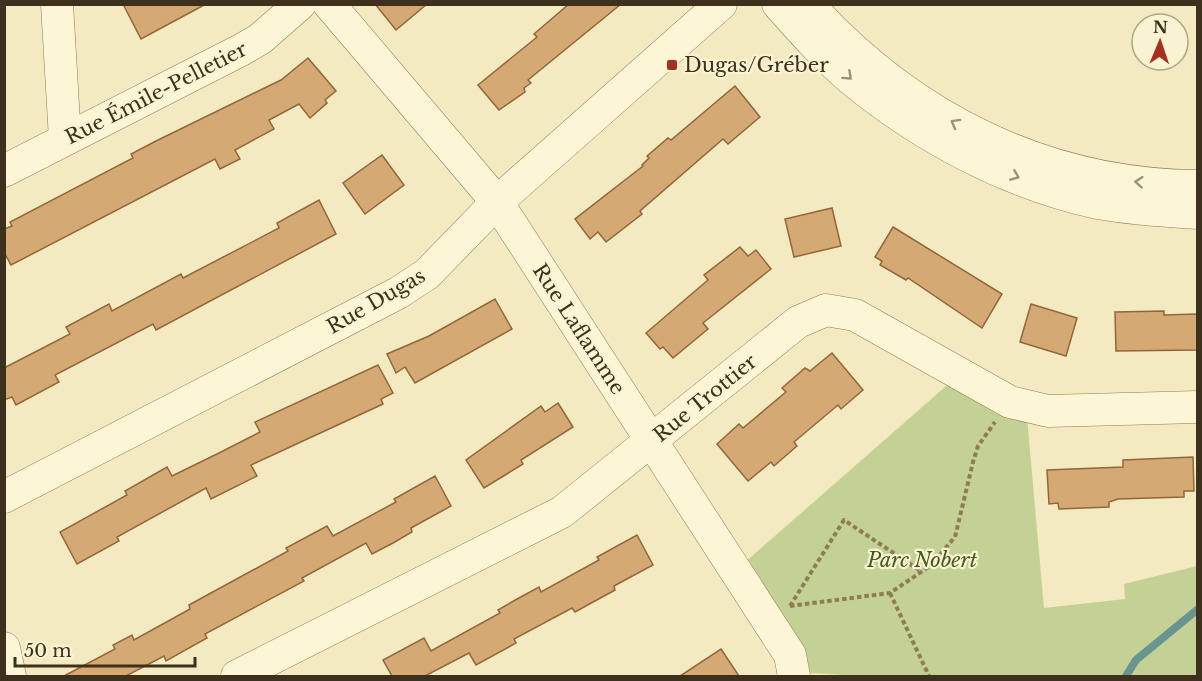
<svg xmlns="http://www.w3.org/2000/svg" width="1202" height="681" font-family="'Libre Baskerville',serif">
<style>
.green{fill:#c3d294}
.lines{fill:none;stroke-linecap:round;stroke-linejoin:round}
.stream{stroke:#6a948f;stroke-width:8}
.building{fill:#d5a973;stroke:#916739;stroke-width:1.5}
.minor-casing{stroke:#8f7c56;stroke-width:33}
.path{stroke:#8f7c56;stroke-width:4;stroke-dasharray:4.5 3;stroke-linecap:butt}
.minor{stroke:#fcf6d6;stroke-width:32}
.oneway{stroke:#9c9379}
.poi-dot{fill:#a5301f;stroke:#f9f3d2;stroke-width:2}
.labels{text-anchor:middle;stroke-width:4.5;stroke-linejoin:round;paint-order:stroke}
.poi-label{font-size:20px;fill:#3d301c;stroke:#f9f3d2;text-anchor:start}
.street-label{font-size:20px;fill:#3d301c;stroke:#f9f3d2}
.park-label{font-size:20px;font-style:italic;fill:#455c21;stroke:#f9f3d2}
</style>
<rect width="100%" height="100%" fill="#f3eac1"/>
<path class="green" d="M961 373 1026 406 1044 608 1125 599 1124 584 1197 566V676H859L795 672 735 571Z"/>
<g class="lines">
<path class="stream" d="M1126 676 1136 660 1198 609"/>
</g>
<g class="building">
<path d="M123 4H206L141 39Z"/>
<path d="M375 4H427L396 30Z"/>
<path d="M569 4H621L528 80 531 83 524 88 525 92 499 110 478 85 537 37 534 34Z"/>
<path d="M308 58 336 91 325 100 327 103 310 118 299 104 269 120 274 129 235 150 240 159 220 169 215 159 11 265 4 252V229L12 226 10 222 133 158 131 154 156 141 281 80Z"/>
<path d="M735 86 760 117 728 144 723 139 640 211 642 214 606 242 598 232 590 239 575 219 643 166 642 165 649 158 647 156 668 138 671 140Z"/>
<path d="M382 155 404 185 365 214 343 183Z"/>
<path d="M319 200 336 234 156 330 153 324 55 375 59 382 16 405 12 397 4 400V368L70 334 66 327 109 304 112 311 181 274 183 278 279 228 277 223Z"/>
<path d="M832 208 841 246 794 257 785 219Z"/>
<path d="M893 227 1002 294 982 328 908 278 906 280 880 265 882 261 875 257Z"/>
<path d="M740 247 748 256 756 250 771 269 703 323 708 329 673 358 663 347 660 349 646 333 708 280 704 275Z"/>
<path d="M495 299 512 329 415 383 405 367 396 373 387 354 429 336Z"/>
<path d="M1031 304 1077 318 1066 356 1020 342Z"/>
<path d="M1164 311V315L1197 314V350L1116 351 1115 312Z"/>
<path d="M832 353 863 390 841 409 838 405 794 442 797 446 774 466 771 462 748 481 717 444 739 424 743 428 786 392 782 388 805 368 810 371Z"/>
<path d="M378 365 393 393 381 399 383 404 251 465 257 476 211 499 206 488 117 537 119 541 77 564 60 532 127 495 125 491 167 467 172 476 219 453 260 432 255 422Z"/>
<path d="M558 403 573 427 521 460 523 464 484 488 466 460 541 406 545 412Z"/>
<path d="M1193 457 1194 491H1184V497L1118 499 1109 502V507L1059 509 1058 503 1049 504 1047 470 1123 467V460Z"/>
<path d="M435 476 451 506 411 528 412 532 393 543 372 554 366 543 302 578 304 581 205 634 207 638 166 661 164 656 126 676H64L115 649 113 645 132 635 134 640 190 609 189 605 288 551 286 548 327 526 333 536 396 502 394 499Z"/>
<path d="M637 535 653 565 614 586 615 590 575 612 572 608 514 639 516 643 476 665 469 653 425 676H392L383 660 424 638 431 651 500 613 498 610 517 599 539 587 541 592 599 560 597 557Z"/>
<path d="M721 649 739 676H680Z"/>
</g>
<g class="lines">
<defs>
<g id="minor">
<path d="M57 4 65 139"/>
<path d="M329 4 497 202 790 655 794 676"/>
<path d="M778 4C801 30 825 57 851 79 921 137 1009 184 1098 203 1131 209 1164 211 1198 213"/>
<path d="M808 4C910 117 1044 185 1198 186"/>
<path d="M4 171 241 50 260 39 300 4"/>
<path d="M4 497 398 293 427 274 497 202 721 4"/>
<path d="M4 648 10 676"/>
<path d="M237 676 562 512 798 322 826 310 855 315 1010 402 1048 411 1198 407"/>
</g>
</defs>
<use href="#minor" class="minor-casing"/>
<g class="path">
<path d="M890 593 929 676"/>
<path d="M790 606 890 593 930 566 955 537 973 462 978 446 995 422"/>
<path d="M790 606 844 520 922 572"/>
</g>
<use href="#minor" class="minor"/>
</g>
<defs><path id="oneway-chevron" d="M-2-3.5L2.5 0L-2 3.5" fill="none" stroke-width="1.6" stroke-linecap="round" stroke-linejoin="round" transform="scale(1.5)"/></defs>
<g class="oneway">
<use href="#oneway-chevron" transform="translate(848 76) rotate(42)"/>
<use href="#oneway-chevron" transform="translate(955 123) rotate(-151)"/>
<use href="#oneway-chevron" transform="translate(1015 176) rotate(23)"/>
<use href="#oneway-chevron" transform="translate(1139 182) rotate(-175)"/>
</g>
<rect class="poi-dot" x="666" y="59" width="12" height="12" rx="3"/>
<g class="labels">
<g class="poi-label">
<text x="684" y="72">Dugas/Gréber</text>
</g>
<g class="street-label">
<text transform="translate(156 93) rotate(-27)" y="7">Rue Émile-Pelletier</text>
<text transform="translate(376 301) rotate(-30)" y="7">Rue Dugas</text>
<text transform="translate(579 329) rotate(57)" y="7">Rue Laflamme</text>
<text transform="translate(705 398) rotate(-39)" y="7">Rue Trottier</text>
</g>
<g class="park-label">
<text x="922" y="567">Parc Nobert</text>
</g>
</g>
<rect width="1202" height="681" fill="none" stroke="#3d301c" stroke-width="12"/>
<g transform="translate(1160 42) rotate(2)"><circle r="28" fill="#f9f3d2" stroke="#aea589" stroke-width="1.5"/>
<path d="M0-4.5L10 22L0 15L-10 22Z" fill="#a5301f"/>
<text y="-9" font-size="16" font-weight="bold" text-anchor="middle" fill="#3d301c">N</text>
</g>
<path d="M15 657v9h180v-9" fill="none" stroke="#3d301c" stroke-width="3"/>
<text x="24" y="657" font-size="18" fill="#3d301c" stroke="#f9f3d2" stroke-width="4.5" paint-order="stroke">50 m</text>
</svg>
